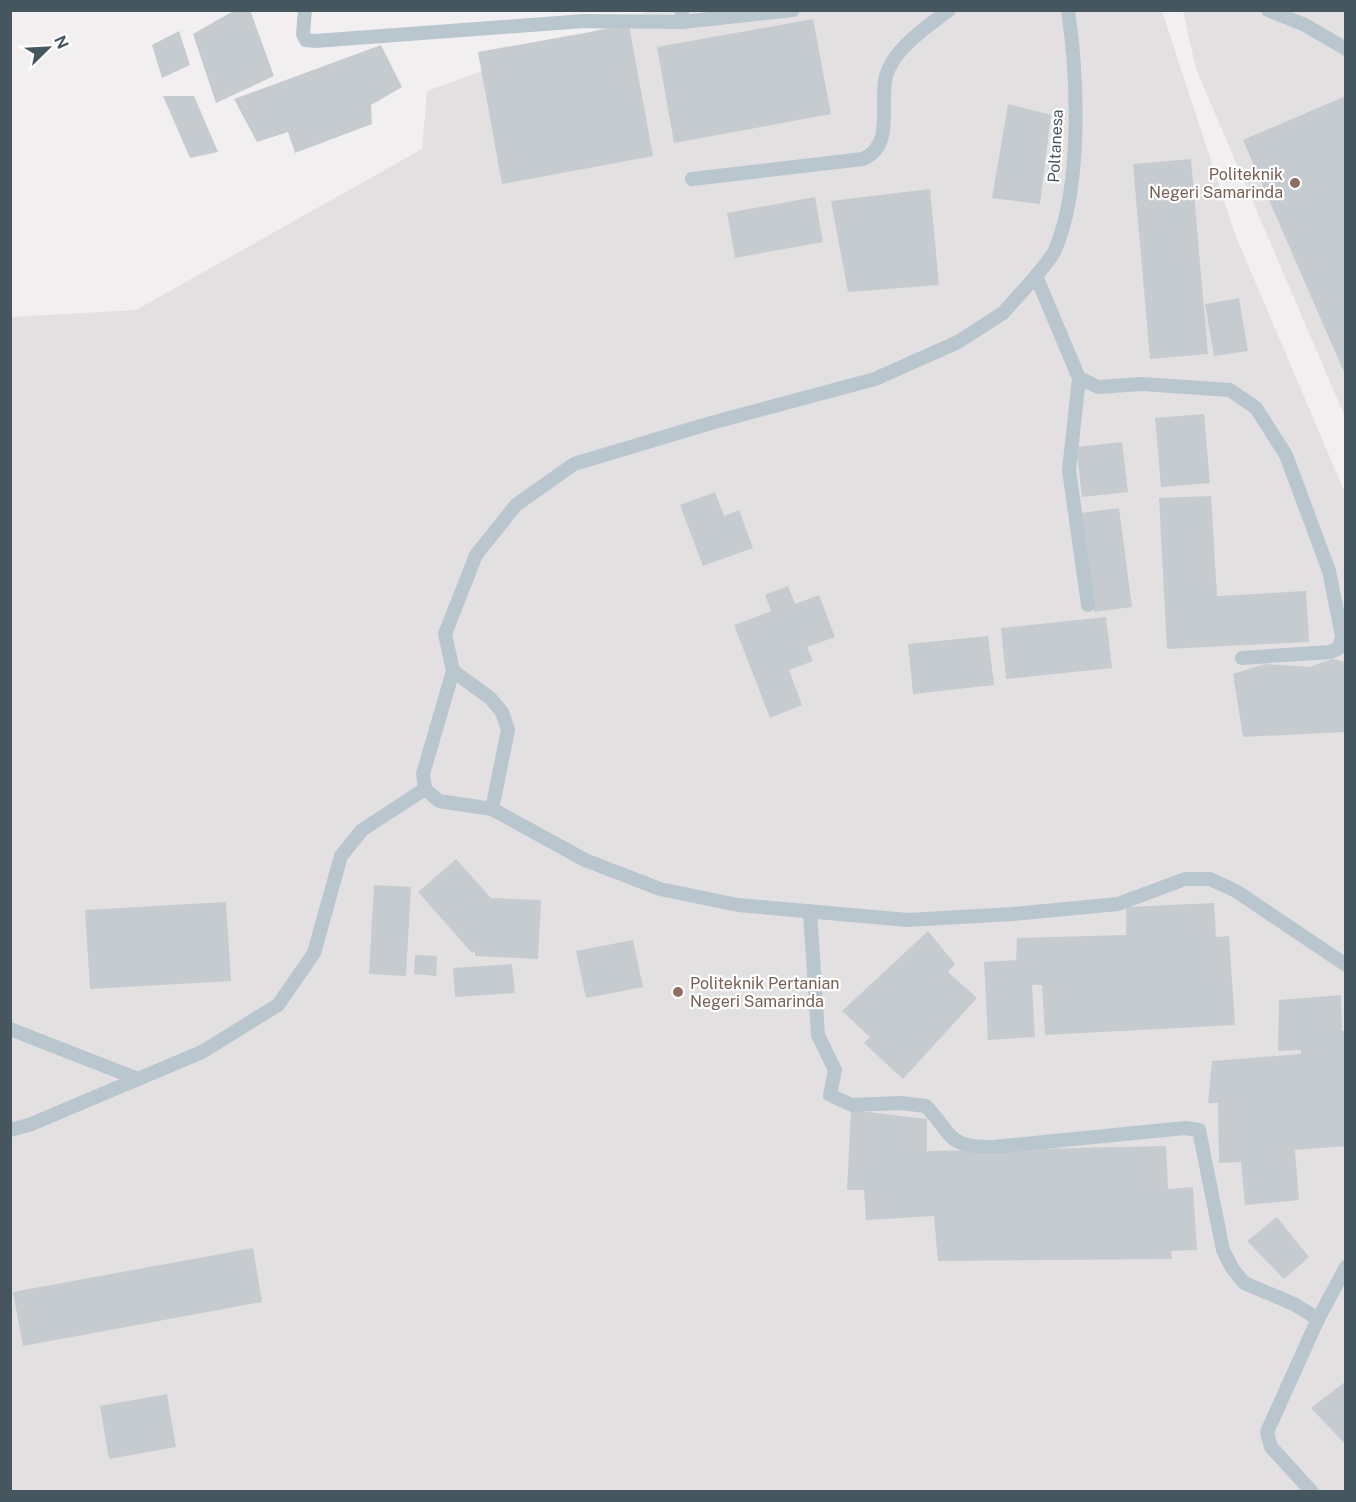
<svg xmlns="http://www.w3.org/2000/svg" width="1356" height="1502" font-family="'Public Sans',sans-serif">
<style>
.education{fill:#e3e0e2}
.building{fill:#c6cbd0}
.lines{fill:none;stroke-linecap:round;stroke-linejoin:round}
.service{stroke:#bac6ce;stroke-width:14}
.education-dot{fill:#8d6e63;stroke:#fff;stroke-width:2}
.labels{text-anchor:middle;stroke-width:4.5;stroke-linejoin:round;paint-order:stroke}
.street-label{font-size:16px;fill:#46565f;stroke:#fff}
.education-label{font-size:16px;fill:#785e54;stroke:#fff;text-anchor:end}
</style>
<rect width="100%" height="100%" fill="#f2eff0"/>
<g class="education">
<path d="M649 11H1162L1235 234 1345 493V1491L11 1492V317L136 310 422 149 427 91Z"/>
<path d="M1183 11H1345V417L1196 69Z"/>
</g>
<g class="building">
<path d="M235 10H250L274 76 216 103 193 34Z"/>
<path d="M813 19 831 114 674 143 657 47Z"/>
<path d="M629 25 653 156 502 184 478 52Z"/>
<path d="M179 31 190 65 162 78 152 45Z"/>
<path d="M381 45 402 87 371 105 372 124 295 153 288 132 257 142 234 99Z"/>
<path d="M163 96H194L218 152 190 158Z"/>
<path d="M1346 96V377L1243 140Z"/>
<path d="M1008 104 1051 115 1040 204 992 198Z"/>
<path d="M1191 159 1208 354 1150 359 1133 164Z"/>
<path d="M930 189 939 285 848 292 831 201Z"/>
<path d="M815 197 823 242 735 258 727 213Z"/>
<path d="M1239 298 1248 351 1214 356 1205 304Z"/>
<path d="M1204 414 1210 483 1161 487 1155 418Z"/>
<path d="M1122 442 1128 492 1082 497 1076 447Z"/>
<path d="M715 492 724 516 739 510 753 548 703 566 680 505Z"/>
<path d="M1211 496 1217 596 1306 591 1309 642 1167 649 1159 498Z"/>
<path d="M1119 508 1132 607 1094 612 1081 513Z"/>
<path d="M788 586 795 604 819 595 835 637 807 647 813 661 789 670 802 705 770 718 734 625 771 611 765 595Z"/>
<path d="M1106 617 1112 668 1006 679 1001 628Z"/>
<path d="M988 636 994 685 913 694 908 644Z"/>
<path d="M1332 659 1346 662V732L1243 737 1233 674 1265 664 1309 667Z"/>
<path d="M456 859 491 898 541 900 538 959 475 956V951L472 953 418 892Z"/>
<path d="M374 885 411 887 406 976 369 974Z"/>
<path d="M226 902 231 981 90 989 85 910Z"/>
<path d="M1214 903 1216 937 1229 936 1235 1025 1045 1035 1042 985H1032L1035 1037 988 1040 984 962 1016 960 1017 938 1126 935V907Z"/>
<path d="M928 931 955 964 948 972 977 998 903 1079 864 1043 870 1037 842 1011Z"/>
<path d="M633 940 643 987 586 998 576 951Z"/>
<path d="M415 955 437 956 436 976 414 974Z"/>
<path d="M512 964 515 993 455 997 453 968Z"/>
<path d="M1341 995 1342 1031H1346V1146L1295 1150 1299 1200 1245 1205 1241 1162 1219 1163 1218 1103H1208L1212 1061 1301 1054V1050L1278 1051 1279 1000Z"/>
<path d="M851 1110 927 1119V1151L1166 1146 1168 1189 1193 1187 1197 1250 1171 1251 1172 1259 938 1261 934 1216 866 1220 864 1190H847Z"/>
<path d="M1277 1217 1309 1257 1284 1279 1247 1241Z"/>
<path d="M253 1248 262 1302 23 1346 13 1292Z"/>
<path d="M1346 1381V1445L1311 1408Z"/>
<path d="M167 1394 176 1447 109 1459 100 1406Z"/>
</g>
<g class="lines">
<g class="service">
<path d="M305 10 303 34 306 40 315 41 584 21 682 22V10"/>
<path d="M1268 10 1305 25 1346 49"/>
<path d="M682 22 793 10"/>
<path d="M692 179 863 159C895 145 879 104 886 76 894 48 927 27 949 10"/>
<path d="M1036 276C1042 268 1051 259 1055 250 1082 187 1078 78 1068 10"/>
<path d="M1079 378 1069 470 1088 605"/>
<path d="M453 671 490 698 502 712 508 730 492 809"/>
<path d="M425 789 439 801 492 809 585 860 660 889 738 905 908 920 1013 914 1118 904 1185 879H1210L1236 891 1346 965"/>
<path d="M810 911 818 1035 835 1070 830 1095 852 1105 900 1103 926 1106C954 1136 946 1147 993 1147L1185 1128 1199 1130 1223 1250 1232 1268 1244 1283 1294 1304 1318 1319 1346 1267"/>
<path d="M10 1029 138 1079"/>
<path d="M10 1130 29 1125 202 1052 278 1005 314 953 341 856 362 830 425 789 423 774 453 671 445 634 476 555 516 505 574 464 711 423 875 379 958 342 1003 313 1036 276 1079 378 1098 387 1142 384 1230 390 1256 408 1286 455 1329 571 1342 636 1339 648 1330 652 1242 658"/>
<path d="M1312 1492 1271 1447 1267 1432 1318 1319"/>
</g>
</g>
<g class="education-dot">
<circle cx="1295" cy="183" r="6"/>
<circle cx="678" cy="992" r="6"/>
</g>
<g class="labels">
<g class="street-label">
<text transform="translate(1055 146) rotate(-87)" y="6">Poltanesa</text>
</g>
<g class="education-label">
<text x="1283" y="180">Politeknik<tspan x="1283" dy="18">Negeri Samarinda</tspan></text>
<text x="690" y="989" text-anchor="start">Politeknik Pertanian<tspan x="690" dy="18">Negeri Samarinda</tspan></text>
</g>
</g>
<rect width="1356" height="1502" fill="none" stroke="#46565f" stroke-width="24"/>
<g transform="translate(48 48) rotate(66)" stroke="#ffffff" stroke-width="4.5" paint-order="stroke">
<path d="M0-4.5L10 22L0 15L-10 22Z" fill="#46565f"/>
<text y="-9" font-size="16" font-weight="bold" text-anchor="middle" fill="#46565f">N</text>
</g>
</svg>
